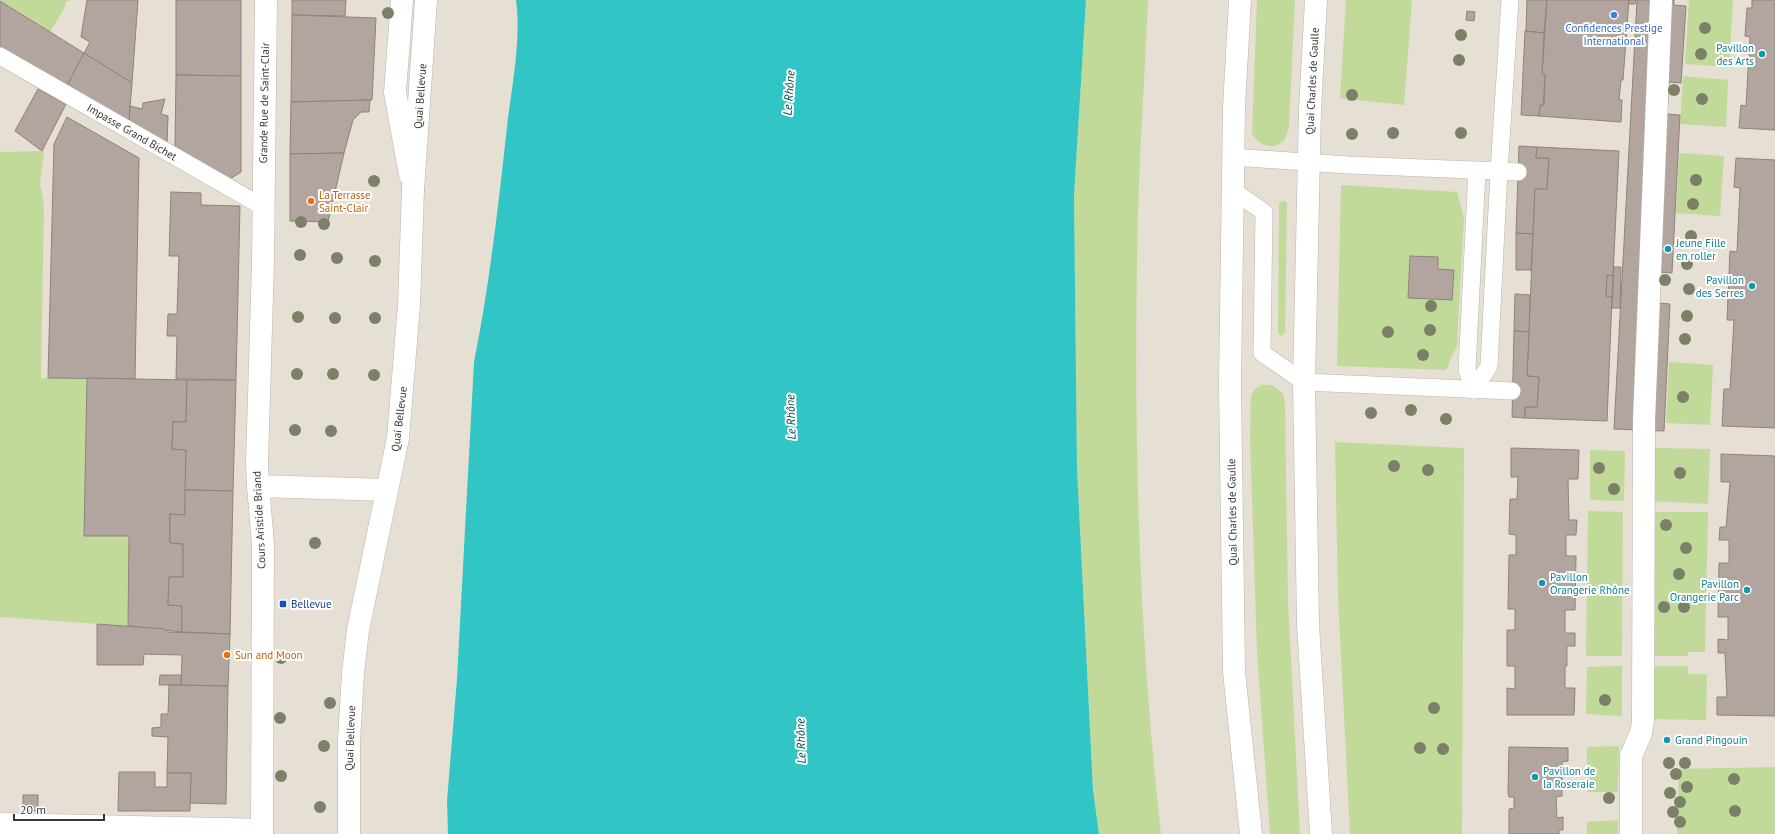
<svg xmlns="http://www.w3.org/2000/svg" width="1775" height="834" font-family="'PT Sans',sans-serif">
<style>
.green{fill:#c1da9a}
.water{fill:#32c5c5}
.building{fill:#b2a49e;stroke:#8f827c}
.lines{fill:none;stroke-linecap:round;stroke-linejoin:round}
.lane-casing{stroke:#bcb5aa;stroke-width:18}
.street-casing{stroke:#bcb5aa;stroke-width:23}
.secondary-casing{stroke:#bcb5aa;stroke-width:23}
.primary-casing{stroke:#bcb5aa;stroke-width:23}
.highway-casing{stroke:#bcb5aa;stroke-width:23}
.lane{stroke:#fff;stroke-width:17}
.street{stroke:#fff;stroke-width:22}
.secondary{stroke:#fff;stroke-width:22}
.primary{stroke:#fff;stroke-width:22}
.highway{stroke:#fff;stroke-width:22}
.tree{fill:#7c8067}
.shop-dot{fill:#3f7fe0;stroke:#fff;stroke-width:1.5}
.culture-dot{fill:#0f9aa8;stroke:#fff;stroke-width:1.5}
.food-dot{fill:#e8710a;stroke:#fff;stroke-width:1.5}
.transit-dot{fill:#1a4fb4;stroke:#fff;stroke-width:1.5}
.labels{text-anchor:middle;stroke-width:4;stroke-linejoin:round;paint-order:stroke}
.shop-label{font-size:11px;fill:#366cbe;stroke:#fff}
.culture-label{font-size:11px;fill:#0d838f;stroke:#fff;text-anchor:start}
.street-label{font-size:11px;fill:#3a3732;stroke:#fff}
.food-label{font-size:11px;fill:#c56008;stroke:#fff;text-anchor:start}
.transit-label{font-size:11px;fill:#164399;stroke:#fff;text-anchor:start}
.water-label{font-size:12px;font-style:italic;fill:#004343;stroke:#fff}
</style>
<rect width="100%" height="100%" fill="#e6dfd3"/>
<g class="green">
<path d="M0 0H70L66 2 65 7 50 32Z"/>
<path d="M1086 0H1148C1145 71 1140 143 1138 214 1133 421 1138 628 1161 834H1099L1093 790 1077 469 1074 195Z"/>
<path d="M1257 0H1295L1289 126C1288 131 1286 138 1283 141 1272 151 1259 145 1252 134Z"/>
<path d="M1346 0H1412L1404 105 1340 98Z"/>
<path d="M1689 0H1733L1729 67 1685 64Z"/>
<path d="M1683 76 1728 80 1726 127 1680 124Z"/>
<path d="M44 151 40 184 44 205 41 378H87L84 535 129 536 128 626 0 617V152Z"/>
<path d="M1679 153 1724 156 1720 216 1676 213Z"/>
<path d="M1341 185 1457 192 1464 218 1457 345 1446 370 1337 366Z"/>
<path d="M1285 201 1287 203 1285 333 1281 336 1278 333 1279 204 1280 202Z"/>
<path d="M1669 362 1713 365 1710 425 1666 423Z"/>
<path d="M1262 385C1272 384 1276 387 1283 394L1285 405 1288 601 1300 834H1270L1257 652 1250 438 1251 395 1256 388Z"/>
<path d="M1335 442 1464 448 1462 834H1350L1338 597Z"/>
<path d="M1654 448 1710 449 1708 504 1652 501Z"/>
<path d="M1590 450 1625 451 1624 501 1590 500Z"/>
<path d="M1588 511 1623 512 1622 656H1586Z"/>
<path d="M1650 512H1708L1705 652H1688V656H1650Z"/>
<path d="M1622 666V716L1586 714 1587 667Z"/>
<path d="M1649 666H1688V674H1707L1706 720 1648 719Z"/>
<path d="M1619 746 1618 792H1587V747Z"/>
<path d="M1775 767V834H1677L1679 769Z"/>
<path d="M1618 820V834H1587V822Z"/>
</g>
<path class="water" d="M516 0H1086L1074 195 1077 469 1093 790 1099 834H448L447 801 457 679 474 362C490 282 499 200 508 118 513 80 521 38 516 0Z"/>
<g class="building">
<path d="M87 0H138L132 83 84 53 90 42 81 37Z"/>
<path d="M176 0H241V76L176 75Z"/>
<path d="M292 0H346L345 16 292 15Z"/>
<path d="M1527 0H1547L1544 33 1526 31Z"/>
<path d="M1547 0H1629L1623 80H1621L1619 100H1622L1621 122 1539 116 1540 105H1544L1545 75 1542 74Z"/>
<path d="M1629 0H1636L1635 4H1629Z"/>
<path d="M1637 0H1674V5L1686 6 1681 83 1669 82 1667 114 1680 115 1672 273 1659 272 1658 303 1670 304 1664 431 1614 429Z"/>
<path d="M1752 0H1775V130L1739 128 1741 105 1746 106 1750 37 1745 36 1747 8H1752Z"/>
<path d="M0 1 84 53 67 86 0 47Z"/>
<path d="M1467 11 1475 12 1474 21 1466 20Z"/>
<path d="M292 15 376 18 372 100 291 102Z"/>
<path d="M1525 31 1544 33 1542 74 1545 75 1544 93 1543 105H1540L1539 116 1521 115Z"/>
<path d="M84 53 132 83 129 121 67 86Z"/>
<path d="M176 75 241 76V172L230 179 175 147Z"/>
<path d="M38 89 66 104 42 151 15 131Z"/>
<path d="M165 99 161 114 168 116 167 143 129 121 130 106 142 109 143 103Z"/>
<path d="M370 100 369 112H361L353 120 344 153 290 154 291 102Z"/>
<path d="M67 117 139 158 135 379 48 378 54 144Z"/>
<path d="M1519 146 1537 147 1536 158H1549L1547 189H1535L1533 234 1516 233Z"/>
<path d="M1537 147 1619 151 1613 276 1607 275V286L1606 296 1612 297 1607 421 1525 418V407H1537L1539 377 1527 376 1535 189H1547L1549 158H1536Z"/>
<path d="M344 153 328 222 290 221V154Z"/>
<path d="M1736 158 1775 160V428L1722 426 1724 389H1730L1734 320H1727L1730 251 1737 252 1740 188 1734 187Z"/>
<path d="M171 192 201 193V205L240 206 236 380 176 379 177 336H167L168 314H177L179 256H169Z"/>
<path d="M1516 233 1533 234 1531 270H1516Z"/>
<path d="M1410 256 1438 257V269L1454 270 1452 300 1408 298Z"/>
<path d="M1614 267H1621L1620 308H1612Z"/>
<path d="M1607 275 1613 276 1612 297 1606 296Z"/>
<path d="M1515 294 1530 295 1529 332 1514 331Z"/>
<path d="M1514 331 1529 332 1527 376 1539 377 1537 407H1525V418L1512 417Z"/>
<path d="M87 378 187 380 186 422H173L172 449 186 450 185 515 170 514V543L183 544V577H169L168 605 182 606V632L128 626 129 536H84Z"/>
<path d="M187 380H236L233 491 185 490 186 450 172 449 173 422H186Z"/>
<path d="M1511 448 1579 450 1578 479H1568L1569 520H1577L1576 535H1566V556H1576L1575 610H1565V633H1575V646H1567V666H1565V688H1575L1574 715H1507V688L1515 689V666H1507V630H1515V609H1508L1509 555H1516V535L1509 534 1510 499H1517L1518 477H1511Z"/>
<path d="M1721 454 1775 456V716L1717 715V697H1727L1725 653H1718V639L1728 640V617H1718L1719 563H1729V540H1719L1720 527H1726L1730 482H1721Z"/>
<path d="M185 490 233 491 230 634 182 632V606L168 605 169 577H183V544L170 543V514L185 515Z"/>
<path d="M97 624 165 629 167 632 230 634 228 686 181 685 182 655 144 654 143 665H97Z"/>
<path d="M160 675H181V685H159Z"/>
<path d="M169 685 228 686 226 804 190 803 191 773H167L168 737 152 736V728L161 727V714H168Z"/>
<path d="M1509 747 1568 748V761L1562 762V796L1556 797 1557 818 1563 817V830H1559V834H1509V809L1514 808V797H1509L1508 793Z"/>
<path d="M119 772H155V787H167V773H191L190 811H118Z"/>
<rect x="23" y="795" width="15" height="16"/>
</g>
<g class="lines">
<defs>
<g id="lane">
<path d="M0 56 263 207"/>
<path d="M1233 157 1348 165 1499 171 1510 0"/>
<path d="M1232 190 1264 212 1262 353 1304 382 1512 391"/>
<path d="M1474 390 1489 366 1499 171 1518 172"/>
<path d="M1474 390 1467 370 1477 170"/>
</g>
<g id="street">
<path d="M0 824 262 830"/>
<path d="M1631 834V756L1641 733 1643 721 1644 420 1661 0"/>
</g>
<g id="secondary">
<path d="M402 0 395 92 410 175"/>
<path d="M258 486 257 463 263 262 266 0"/>
</g>
<g id="primary">
<path d="M1240 0 1234 107 1230 383 1234 672 1251 834"/>
<path d="M1316 0 1310 109 1304 382 1308 624 1321 834"/>
<path d="M262 834 263 544 258 486 387 490"/>
<path d="M349 834V740L353 673 358 630 398 438 409 305 413 190"/>
</g>
<path id="highway" d="M413 190 426 0"/>
</defs>
<use href="#lane" class="lane-casing"/>
<use href="#street" class="street-casing"/>
<use href="#secondary" class="secondary-casing"/>
<use href="#primary" class="primary-casing"/>
<use href="#highway" class="highway-casing"/>
<use href="#lane" class="lane"/>
<use href="#street" class="street"/>
<use href="#secondary" class="secondary"/>
<use href="#primary" class="primary"/>
<use href="#highway" class="highway"/>
</g>
<g class="tree">
<circle cx="388" cy="13" r="6"/>
<circle cx="1705" cy="28" r="6"/>
<circle cx="1461" cy="35" r="6"/>
<circle cx="1701" cy="54" r="6"/>
<circle cx="1459" cy="60" r="6"/>
<circle cx="1674" cy="90" r="6"/>
<circle cx="1352" cy="95" r="6"/>
<circle cx="1702" cy="99" r="6"/>
<circle cx="1393" cy="133" r="6"/>
<circle cx="1461" cy="133" r="6"/>
<circle cx="1352" cy="134" r="6"/>
<circle cx="1696" cy="180" r="6"/>
<circle cx="374" cy="181" r="6"/>
<circle cx="1693" cy="204" r="6"/>
<circle cx="301" cy="222" r="6"/>
<circle cx="324" cy="224" r="6"/>
<circle cx="1691" cy="236" r="6"/>
<circle cx="300" cy="255" r="6"/>
<circle cx="337" cy="258" r="6"/>
<circle cx="375" cy="261" r="6"/>
<circle cx="1687" cy="264" r="6"/>
<circle cx="1665" cy="280" r="6"/>
<circle cx="1689" cy="289" r="6"/>
<circle cx="1431" cy="306" r="6"/>
<circle cx="1687" cy="316" r="6"/>
<circle cx="298" cy="317" r="6"/>
<circle cx="335" cy="318" r="6"/>
<circle cx="375" cy="318" r="6"/>
<circle cx="1430" cy="330" r="6"/>
<circle cx="1388" cy="332" r="6"/>
<circle cx="1685" cy="339" r="6"/>
<circle cx="1423" cy="355" r="6"/>
<circle cx="297" cy="374" r="6"/>
<circle cx="333" cy="374" r="6"/>
<circle cx="374" cy="375" r="6"/>
<circle cx="1683" cy="397" r="6"/>
<circle cx="1411" cy="410" r="6"/>
<circle cx="1371" cy="413" r="6"/>
<circle cx="1446" cy="419" r="6"/>
<circle cx="295" cy="430" r="6"/>
<circle cx="331" cy="431" r="6"/>
<circle cx="1394" cy="466" r="6"/>
<circle cx="1599" cy="468" r="6"/>
<circle cx="1428" cy="470" r="6"/>
<circle cx="1680" cy="473" r="6"/>
<circle cx="1614" cy="489" r="6"/>
<circle cx="1666" cy="525" r="6"/>
<circle cx="315" cy="543" r="6"/>
<circle cx="1686" cy="548" r="6"/>
<circle cx="1679" cy="574" r="6"/>
<circle cx="1664" cy="607" r="6"/>
<circle cx="1684" cy="607" r="6"/>
<circle cx="281" cy="658" r="6"/>
<circle cx="1605" cy="700" r="6"/>
<circle cx="330" cy="703" r="6"/>
<circle cx="1434" cy="708" r="6"/>
<circle cx="280" cy="718" r="6"/>
<circle cx="324" cy="746" r="6"/>
<circle cx="1420" cy="748" r="6"/>
<circle cx="1443" cy="749" r="6"/>
<circle cx="1669" cy="763" r="6"/>
<circle cx="1685" cy="763" r="6"/>
<circle cx="1676" cy="774" r="6"/>
<circle cx="281" cy="776" r="6"/>
<circle cx="1734" cy="779" r="6"/>
<circle cx="1687" cy="787" r="6"/>
<circle cx="1670" cy="793" r="6"/>
<circle cx="1609" cy="798" r="6"/>
<circle cx="1680" cy="802" r="6"/>
<circle cx="320" cy="807" r="6"/>
<circle cx="1735" cy="811" r="6"/>
<circle cx="1673" cy="812" r="6"/>
<circle cx="1680" cy="822" r="6"/>
</g>
<circle class="shop-dot" cx="1614" cy="15" r="4"/>
<g class="culture-dot">
<circle cx="1762" cy="54" r="4"/>
<circle cx="1668" cy="249" r="4"/>
<circle cx="1752" cy="286" r="4"/>
<circle cx="1542" cy="583" r="4"/>
<circle cx="1747" cy="590" r="4"/>
<circle cx="1667" cy="740" r="4"/>
<circle cx="1535" cy="777" r="4"/>
</g>
<g class="food-dot">
<circle cx="311" cy="201" r="4"/>
<circle cx="227" cy="655" r="4"/>
</g>
<rect class="transit-dot" x="279" y="600" width="8" height="8" rx="2"/>
<g class="labels">
<g class="shop-label">
<text x="1614" y="32">Confidences Prestige<tspan x="1614" dy="13">International</tspan></text>
</g>
<g class="culture-label">
<text x="1754" y="52" text-anchor="end">Pavillon<tspan x="1754" dy="13">des Arts</tspan></text>
<text x="1676" y="247">Jeune Fille<tspan x="1676" dy="13">en roller</tspan></text>
<text x="1744" y="284" text-anchor="end">Pavillon<tspan x="1744" dy="13">des Serres</tspan></text>
<text x="1550" y="581">Pavillon<tspan x="1550" dy="13">Orangerie Rhône</tspan></text>
<text x="1739" y="588" text-anchor="end">Pavillon<tspan x="1739" dy="13">Orangerie Parc</tspan></text>
<text x="1675" y="744">Grand Pingouin</text>
<text x="1543" y="775">Pavillon de<tspan x="1543" dy="13">la Roseraie</tspan></text>
</g>
<g class="street-label">
<text transform="translate(1312 81) rotate(-87)" y="4">Quai Charles de Gaulle</text>
<text transform="translate(420 96) rotate(-86)" y="4">Quai Bellevue</text>
<text transform="translate(264 103) rotate(-89)" y="4">Grande Rue de Saint-Clair</text>
<text transform="translate(132 132) rotate(30)" y="4">Impasse Grand Bichet</text>
<text transform="translate(399 419) rotate(-83)" y="4">Quai Bellevue</text>
<text transform="translate(1232 512) rotate(-91)" y="4">Quai Charles de Gaulle</text>
<text transform="translate(259 520) rotate(-93)" y="4">Cours Aristide Briand</text>
<text transform="translate(350 738) rotate(-88)" y="4">Quai Bellevue</text>
</g>
<g class="food-label">
<text x="319" y="199">La Terrasse<tspan x="319" dy="13">Saint-Clair</tspan></text>
<text x="235" y="659">Sun and Moon</text>
</g>
<g class="transit-label">
<text x="291" y="608">Bellevue</text>
</g>
<g class="water-label">
<text transform="translate(789 93) rotate(-86)" y="4">Le Rhône</text>
<text transform="translate(791 417) rotate(-92)" y="4">Le Rhône</text>
<text transform="translate(801 741) rotate(-92)" y="4">Le Rhône</text>
</g>
</g>
<path d="M14 814v6h90v-6" fill="none" stroke="#3a3732" stroke-width="2"/>
<text x="20" y="814" font-size="12" fill="#3a3732" stroke="#ffffff" stroke-width="3" paint-order="stroke">20 m</text>
</svg>
